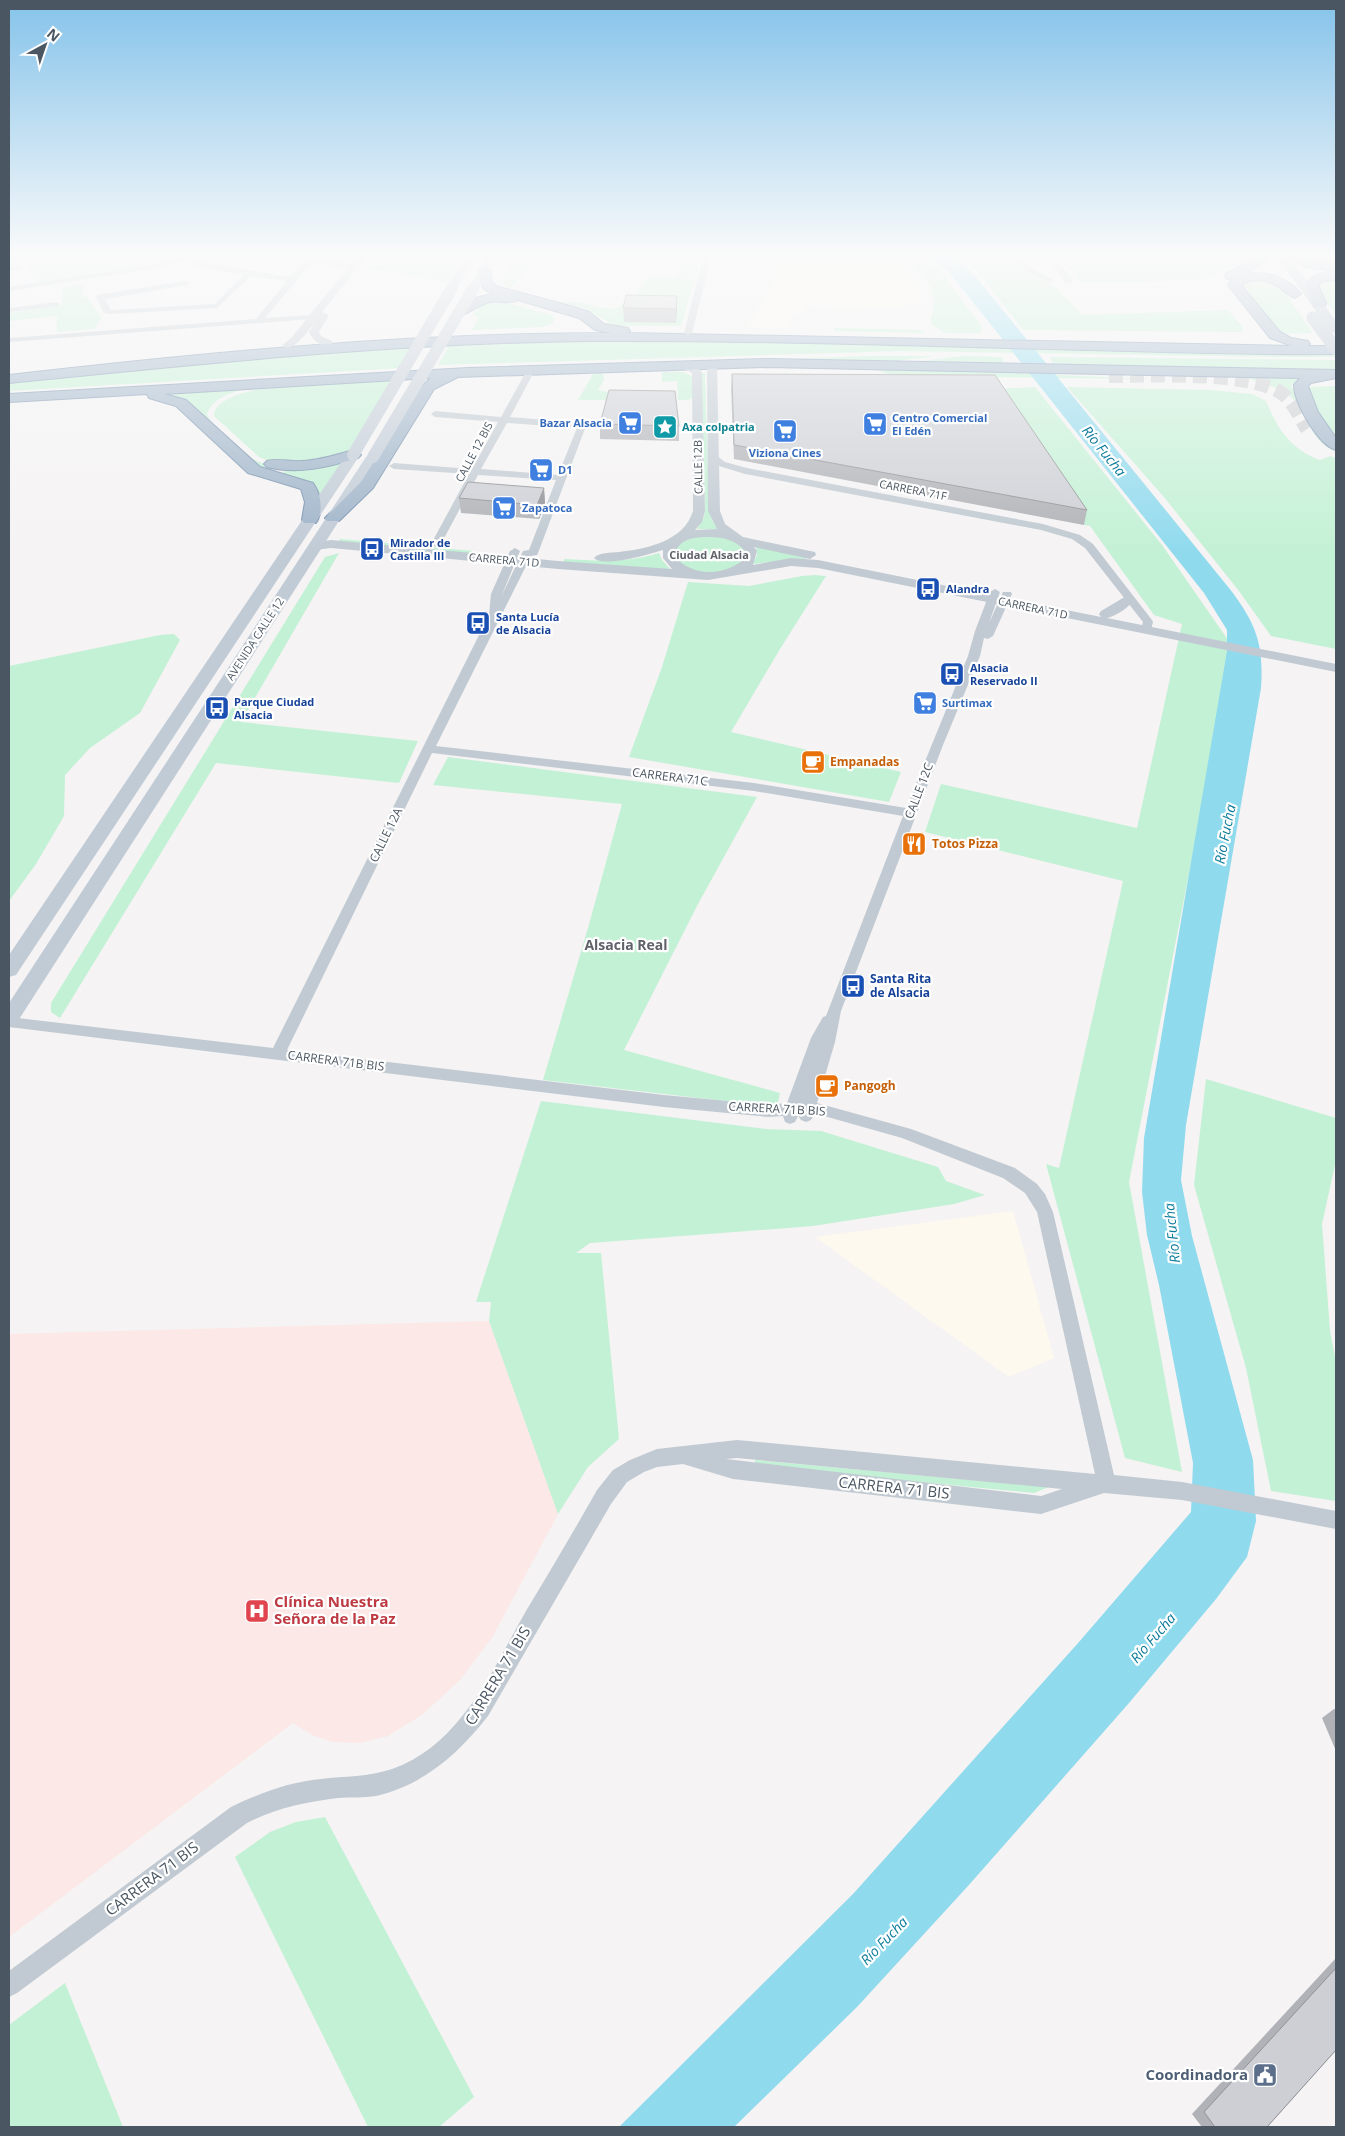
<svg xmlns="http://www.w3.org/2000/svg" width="1345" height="2136" font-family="'Open Sans',sans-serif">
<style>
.commercial{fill:#fdf9ef}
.medical{fill:#fce8e6}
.green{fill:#c3f1d5}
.water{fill:#90daee}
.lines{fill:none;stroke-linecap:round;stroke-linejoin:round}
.trunk-tunnel{stroke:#caccce;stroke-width:14;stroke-dasharray:14 7;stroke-linecap:butt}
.trunk-casing{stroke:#7690ad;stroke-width:2}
.minor{fill:#c1cad2;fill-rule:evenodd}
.tertiary{fill:#c1cad2;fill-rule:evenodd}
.secondary{fill:#c1cbd6;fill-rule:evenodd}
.primary{fill:#b3c2d1;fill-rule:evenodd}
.trunk{fill:#9fb4c9;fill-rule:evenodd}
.secondary-bridge{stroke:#c1cbd6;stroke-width:12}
.primary-bridge{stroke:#b3c2d1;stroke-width:13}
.wall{fill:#b0b2b7}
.shaded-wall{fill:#909195}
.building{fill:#cdcfd5;stroke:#909195}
.labels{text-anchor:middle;stroke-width:4.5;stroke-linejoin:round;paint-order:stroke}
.far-shop-label{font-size:11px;font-weight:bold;fill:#366cbe;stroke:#fff;text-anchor:start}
.far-culture-label{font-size:11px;font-weight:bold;fill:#0d838f;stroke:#fff;text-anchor:start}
.far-street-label{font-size:11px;fill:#4a5661;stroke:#fff}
.far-transit-label{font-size:11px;font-weight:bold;fill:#164399;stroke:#fff;text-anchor:start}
.far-neighbourhood-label{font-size:11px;font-weight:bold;fill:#5f6368;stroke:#fff}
.food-label{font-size:12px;font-weight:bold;fill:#c56008;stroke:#fff;text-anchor:start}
.street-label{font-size:12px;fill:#4a5661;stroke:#fff}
.transit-label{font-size:12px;font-weight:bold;fill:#164399;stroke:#fff;text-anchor:start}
.water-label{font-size:14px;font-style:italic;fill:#0c7c9b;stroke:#fff}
.neighbourhood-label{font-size:14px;font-weight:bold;fill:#5f6368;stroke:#fff}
.near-street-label{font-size:15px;fill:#4a5661;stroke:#fff}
.near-health-label{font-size:15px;font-weight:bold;fill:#be3a42;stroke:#fff;text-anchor:start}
.near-service-label{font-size:15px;font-weight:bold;fill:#4e5e75;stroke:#fff;text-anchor:end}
</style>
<rect width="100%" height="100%" fill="#f5f3f3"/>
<g class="commercial">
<path d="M772 254H892L912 265 908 267 925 296 916 304 896 308 807 306 802 312 789 317 790 327H747L773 284 780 255Z"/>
<path d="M1013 1211 1054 1358 1009 1377 815 1237Z"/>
</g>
<path class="medical" d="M489 1321 558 1514 493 1636 460 1680 423 1714 388 1736 360 1743 333 1742 312 1735 293 1723 9 1937V1334Z"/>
<g class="green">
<path d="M9 254H199L176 261 36 283 26 259 9 262Z"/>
<path d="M381 254H464L448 282 369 269Z"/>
<path d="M516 254H542L510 288 502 284C503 273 513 265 516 254Z"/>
<path d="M684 254H702L681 326H615L584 308 561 302C571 300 582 304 593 305V307L614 309 635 298 648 276 675 277Z"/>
<path d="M892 254H914L942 272 981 326V333H945L931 324C930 316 935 308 934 300 932 278 910 264 892 254Z"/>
<path d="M951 254H994L1057 288 1082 315 1228 310 1243 327V330L1240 332 1023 330 978 272Z"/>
<path d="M1058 254H1249L1245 259 1205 280 1080 283Z"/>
<path d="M1336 277V315L1317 290 1316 282Z"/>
<path d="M1248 280H1264L1282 288 1313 333 1279 334 1239 283Z"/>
<path d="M83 284V295L88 298 101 318 95 329 57 332V316L9 321V313L62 305 63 287Z"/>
<path d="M494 301 504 302 552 315 555 320 550 325 542 327 472 330 479 317 473 316C478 307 484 303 494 301Z"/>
<path d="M835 328 920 330 925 333 835 331Z"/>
<path d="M719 341 1336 351V357H1271L902 351 438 365 449 346 552 342Z"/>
<path d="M412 347 400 368 9 391V380L45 376Z"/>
<path d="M869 356H936L888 362 730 361Z"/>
<path d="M963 356 1002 357 1004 366 906 363Z"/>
<path d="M1050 357 1336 360V371L1055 367Z"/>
<path d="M865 366C962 369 1059 376 1155 379L894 376Z"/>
<path d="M662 372H683L692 376 693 398 688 400H678L677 381 662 382Z"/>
<path d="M603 373 604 380 598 390 648 400H578L593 374Z"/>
<path d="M701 373H705L709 507 712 520 718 529H697L704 517 705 507Z"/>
<path d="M1308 376 1298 379 1291 386 1321 440 1336 452C1307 439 1311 416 1290 396 1277 384 1257 385 1248 377Z"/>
<path d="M393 378 347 455 317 463 268 461 259 457 214 416C214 379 365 380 393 378Z"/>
<path d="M261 386C242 390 216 393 207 413 208 423 243 453 253 459 260 463 268 465 275 467L266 473 190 406 160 394Z"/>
<path d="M1336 386V442L1312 403 1308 387Z"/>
<path d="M1035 387 1162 545 1233 647 1129 1182 1182 1472 1125 1458 1046 1164 1059 1168 1123 881 925 832 941 784 1137 828 1182 624 1154 615 1090 526 1084 525 992 389Z"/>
<path d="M1067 387 1211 390 1252 394 1266 401C1278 430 1291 449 1320 460L1330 456 1336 458V649L1271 636 1239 591 1164 497Z"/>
<path d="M345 459 316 502V492L279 476 289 468Z"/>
<path d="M710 535 731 539 745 549C749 574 707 575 691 570 685 568 680 563 675 559V547L688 538Z"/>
<path d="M340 539 473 551 471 554 338 542Z"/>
<path d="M756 547H757L806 558 805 560H784L754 564 753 563 757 555Z"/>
<path d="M339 553 241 722 418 741 399 783 216 763 60 1018 51 1012V1003L325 557Z"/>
<path d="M659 553 662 560 671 570 564 562V559C598 561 627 563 659 553Z"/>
<path d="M815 575 826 576 780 649 731 732 901 772 889 802 629 757 662 667 688 582 749 586 802 576Z"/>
<path d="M174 634 180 640 140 713 90 748 65 775 64 816 36 864 9 901V666L160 635Z"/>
<path d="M448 757 757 797 698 904 624 1050 780 1093 777 1107 543 1080 588 928 622 804 433 785Z"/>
<path d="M1206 1079 1336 1118V1160L1322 1224 1330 1331 1336 1362V1501L1271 1491 1246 1368 1194 1185Z"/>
<path d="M541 1101 766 1129 821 1131 938 1167 946 1181 985 1195 954 1204 813 1226 590 1243 576 1253H601L619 1439 588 1467 558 1514 489 1321 491 1302H476Z"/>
<path d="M755 1460 1049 1487 1034 1493 755 1466Z"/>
<path d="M325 1817 474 2097 439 2127H368L235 1857 270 1832 296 1822Z"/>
<path d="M65 1983 123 2127H9V2025Z"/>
</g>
<path class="water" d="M921 254C949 254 955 255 975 276L1229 588C1256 623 1264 644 1261 688L1186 1125 1181 1180 1192 1236 1253 1460 1256 1521 1247 1557 1216 1599 1129 1703 968 1886 857 2007 734 2127H619L853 1894 1079 1642 1191 1512 1193 1463 1159 1285 1147 1235 1142 1192 1144 1138 1227 651V630L1204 593 949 272Z"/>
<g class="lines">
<path class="trunk-tunnel" d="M1109 376C1151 376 1245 371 1280 392 1293 400 1299 417 1307 429"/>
<defs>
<g id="trunk">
<path d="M1256 254H1268L1262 264 1246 274C1266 270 1289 278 1301 294L1295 298C1288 296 1284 291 1279 287 1268 280 1252 277 1241 285L1280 332 1291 338 1308 341 1310 344 1308 346H1336V354C1254 355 1171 352 1089 350 922 346 755 340 588 341 394 343 202 364 9 383V375C209 352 410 333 612 333L595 330 579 318 518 300C510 305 499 300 490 302 478 304 468 317 456 314L454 311C464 300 480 296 494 294 481 290 479 283 479 271L485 267 491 271V281L496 286 574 307 589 312 604 324 628 328 630 331 628 333 1292 346 1270 338 1228 285 1232 279H1227L1225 276 1227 273 1249 262Z"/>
<path d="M1285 254C1303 254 1319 262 1336 265V280L1322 281 1318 285 1326 304 1324 307H1314L1306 285C1311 273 1323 274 1334 272L1303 266Z"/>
<path d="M767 359 1336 370V378L1311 383 1308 386 1318 412 1336 438V450C1319 446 1294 403 1294 385L1300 378 767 367 458 377 434 389 373 488 339 521H327L325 518 361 482 422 386 431 378 164 394 186 400 260 467 313 483C321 494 324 511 316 523H304L302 520 305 502 301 489 248 473 176 406 149 398 147 394 9 402V394L468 368Z"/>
<path d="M353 450 358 452 361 455 358 458C328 467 298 475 267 467L264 464 267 461C278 458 291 462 302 461 320 460 336 455 353 450Z"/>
</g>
</defs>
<use href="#trunk" class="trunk-casing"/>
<g class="minor">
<path d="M195 254H208L190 260 290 277 306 258H312V262L265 318 312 315 316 317 312 319 9 342V338L256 319 287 281 251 276 217 308 110 314 104 313 96 297 97 295 185 281 189 283 188 285 105 299 111 310 215 304 243 275 203 268 182 262 158 268 9 291V287L158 264Z"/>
<path d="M704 254H712L692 333 688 335 684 333Z"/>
<path d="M998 254H1008L1055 281 1048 283Z"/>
<path d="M1044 254H1052L1072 279V283H1066Z"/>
<path d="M18 266 22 268 21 270 9 271V267Z"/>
<path d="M56 302 60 304 59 306 9 312V308Z"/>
<path d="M531 367 535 370 510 417 582 423 586 426 538 553 537 555 531 556 436 746 754 783 906 808 968 656 975 631 990 592 995 589 1000 592 989 623 1003 592H1011L1012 594 993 636 988 639 984 638 980 656 943 745 841 1011 835 1042 817 1103 911 1129 1015 1168 1037 1184 1045 1194 1053 1212 1114 1475 1182 1482 1336 1511V1529L1182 1500 1104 1493 1041 1514 733 1479 683 1464 657 1467 644 1472 627 1482 611 1504 488 1716C459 1753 424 1785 376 1796 363 1798 350 1797 338 1798 305 1802 276 1808 247 1823L17 1993 9 1997V1971L231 1807C260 1793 289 1782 321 1779 344 1776 369 1777 392 1769 460 1746 493 1669 526 1611 550 1571 574 1531 597 1490L613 1470 630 1460 657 1449 737 1440 1095 1474 1037 1212 1025 1193 1003 1178 902 1138 824 1116 814 1115 811 1120 806 1122 801 1120 798 1116 795 1122 790 1124 785 1122 783 1116 768 1117 664 1107 9 1027V1017L273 1048 489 615 491 594 510 551 515 548 520 551 501 597 522 553 523 551 529 550 556 480 478 475 441 544 436 547 431 544 469 474 394 469 389 466 394 463 472 469 498 422 435 417 431 414 435 411 501 417 527 370ZM507 423 577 428 558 475 481 469ZM432 753 754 791 903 816 826 1016 823 1017 811 1038 787 1103 768 1105 664 1095 287 1050ZM737 1458 1062 1489 1041 1496 726 1459Z"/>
<path d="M713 453 725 462 747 468 1043 524 1080 535 1093 544 1152 620 1153 622 1150 633H1142L1141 631 1143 622 1085 548 1072 539 1041 530 745 474 719 466 708 456Z"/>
</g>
<g class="tertiary">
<path d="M269 254H291L351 264 359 254H368L322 312 329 315 319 332 321 336 332 341V345C321 347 313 341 309 332L315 322C307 332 299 345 287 349L282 346 292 337 347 269 273 257Z"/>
<path d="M1310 254C1321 254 1326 260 1336 263V269L1321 264Z"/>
<path d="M712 362 717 365 720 511 725 524 743 537 815 552 816 555 810 559 754 547 757 551 753 565 791 558 818 560 1101 617 1099 614 1101 611 1128 595 1135 599C1128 608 1118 615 1107 618L1336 664V672L818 568 791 566 708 580 558 569 331 548 315 550 309 546 311 543 331 540 558 561 672 569 663 558V550C650 554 603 568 594 558 599 552 611 553 619 552 647 549 684 541 693 511L692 373 680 366 685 363 699 368 702 373 705 511 702 522 695 530 717 529 708 511 707 365ZM709 537C723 537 736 540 745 551L743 560C723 576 693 577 675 557 676 539 694 537 709 537Z"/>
</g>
<g class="secondary">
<path d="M467 254H477L456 290H448L447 288Z"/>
<path d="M489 254H499L477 291H469L468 289Z"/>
<path d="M353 451 360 455 16 975 9 977V955L346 455Z"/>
<path d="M373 453 380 457 16 1024 9 1027V1003L366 457Z"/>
</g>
<path class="primary" d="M1275 254H1287L1336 321V333L1331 332Z"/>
<use href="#trunk" class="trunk"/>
<g class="secondary-bridge">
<path d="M353 455 452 288"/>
<path d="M373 457 473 289"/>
</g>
<path class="primary-bridge" d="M1313 318 1336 349"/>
</g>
<g class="wall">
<path d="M623 308 677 309 676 323 624 322Z"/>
<path d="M732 374 1087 510 1084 525 734 459 731 388Z"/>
<path d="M600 424 679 426V441L600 439Z"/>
<path d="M544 488 545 503 539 519 461 513 459 498Z"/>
<path d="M1334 1709H1336V1751L1322 1718Z"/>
<path d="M1336 1958V2050L1267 2127H1202L1192 2114Z"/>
</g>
<g class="shaded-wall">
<path d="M677 296V309L676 323V309Z"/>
<path d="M544 488 545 503 539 519 537 505Z"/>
</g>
<g class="building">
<path d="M626 295 677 296 676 309 623 308Z"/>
<path d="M732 374 995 375 1087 510 734 445Z"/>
<path d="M609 390 675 391 679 426 600 424Z"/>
<path d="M468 482 544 488 537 505 459 498Z"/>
<path d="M1336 1968V2050L1267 2127H1215L1204 2112Z"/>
</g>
<linearGradient id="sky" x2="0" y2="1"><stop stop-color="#85c3ea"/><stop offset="0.46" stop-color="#fafafa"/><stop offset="1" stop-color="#fafafa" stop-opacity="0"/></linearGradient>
<rect width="1345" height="553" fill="url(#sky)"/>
<defs>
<symbol id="supermarket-square" viewBox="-11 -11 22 22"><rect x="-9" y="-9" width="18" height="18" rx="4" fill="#3f7fe0" stroke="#fff"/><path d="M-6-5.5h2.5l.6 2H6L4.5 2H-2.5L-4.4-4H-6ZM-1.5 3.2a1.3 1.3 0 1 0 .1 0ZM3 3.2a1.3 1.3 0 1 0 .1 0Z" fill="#fff"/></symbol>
<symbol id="sight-square" viewBox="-11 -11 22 22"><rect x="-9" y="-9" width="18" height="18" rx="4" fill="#0f9aa8" stroke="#fff"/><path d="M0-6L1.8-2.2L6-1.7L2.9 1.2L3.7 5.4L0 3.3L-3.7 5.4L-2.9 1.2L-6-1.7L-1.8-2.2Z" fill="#fff"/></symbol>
<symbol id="bus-square" viewBox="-11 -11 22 22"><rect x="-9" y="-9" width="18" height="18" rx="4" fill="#1a4fb4" stroke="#fff"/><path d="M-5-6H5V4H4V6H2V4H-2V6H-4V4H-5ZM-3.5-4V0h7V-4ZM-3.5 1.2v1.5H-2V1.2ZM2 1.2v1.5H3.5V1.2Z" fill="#fff"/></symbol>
<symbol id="cafe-square" viewBox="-11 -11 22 22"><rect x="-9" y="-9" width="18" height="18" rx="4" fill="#e8710a" stroke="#fff"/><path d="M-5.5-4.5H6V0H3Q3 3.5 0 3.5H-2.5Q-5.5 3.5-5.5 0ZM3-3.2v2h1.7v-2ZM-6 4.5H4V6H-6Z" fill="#fff"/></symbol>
<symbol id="restaurant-square" viewBox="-11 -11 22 22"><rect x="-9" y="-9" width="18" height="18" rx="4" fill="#e8710a" stroke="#fff"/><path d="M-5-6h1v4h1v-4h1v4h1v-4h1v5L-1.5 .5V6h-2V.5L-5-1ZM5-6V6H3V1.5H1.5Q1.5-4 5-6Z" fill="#fff"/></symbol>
<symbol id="hospital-square" viewBox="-11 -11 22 22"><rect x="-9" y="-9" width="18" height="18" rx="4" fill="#e0444e" stroke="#fff"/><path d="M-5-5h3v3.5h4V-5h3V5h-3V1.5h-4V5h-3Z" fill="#fff"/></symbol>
<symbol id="civic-square" viewBox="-11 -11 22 22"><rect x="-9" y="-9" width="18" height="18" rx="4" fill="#5c6f8a" stroke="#fff"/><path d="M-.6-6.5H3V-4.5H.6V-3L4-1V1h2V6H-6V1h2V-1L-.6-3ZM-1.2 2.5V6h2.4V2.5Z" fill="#fff"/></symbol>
</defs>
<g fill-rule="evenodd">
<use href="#supermarket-square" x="616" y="409" width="28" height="28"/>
<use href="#supermarket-square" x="861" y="410" width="28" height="28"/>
<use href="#sight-square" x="651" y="413" width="28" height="28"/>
<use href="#supermarket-square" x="771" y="417" width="28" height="28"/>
<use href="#supermarket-square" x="527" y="456" width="28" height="28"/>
<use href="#supermarket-square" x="490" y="494" width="28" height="28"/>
<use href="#bus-square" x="358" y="535" width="28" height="28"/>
<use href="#bus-square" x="914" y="575" width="28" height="28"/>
<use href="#bus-square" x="464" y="609" width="28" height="28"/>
<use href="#bus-square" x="938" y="660" width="28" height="28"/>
<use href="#supermarket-square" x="911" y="689" width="28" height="28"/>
<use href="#bus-square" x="203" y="694" width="28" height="28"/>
<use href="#cafe-square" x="799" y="748" width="28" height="28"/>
<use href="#restaurant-square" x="900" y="830" width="28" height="28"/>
<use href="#bus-square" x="839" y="972" width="28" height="28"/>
<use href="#cafe-square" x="813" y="1072" width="28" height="28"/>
<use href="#hospital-square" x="243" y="1597" width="28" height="28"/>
<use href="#civic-square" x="1251" y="2061" width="28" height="28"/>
</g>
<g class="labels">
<g class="far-shop-label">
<text x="892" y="422">Centro Comercial<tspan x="892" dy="13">El Edén</tspan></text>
<text x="612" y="427" text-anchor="end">Bazar Alsacia</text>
<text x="785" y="457" text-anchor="middle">Viziona Cines</text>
<text x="558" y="474">D1</text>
<text x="522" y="512">Zapatoca</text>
<text x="942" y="707">Surtimax</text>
</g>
<g class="far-culture-label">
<text x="682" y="431">Axa colpatria</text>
</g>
<g class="far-street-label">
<text transform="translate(474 452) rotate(-62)" y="4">CALLE 12 BIS</text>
<text transform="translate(698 467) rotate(-91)" y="4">CALLE 12B</text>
<text transform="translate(913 490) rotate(11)" y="4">CARRERA 71F</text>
<text transform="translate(504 560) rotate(5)" y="4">CARRERA 71D</text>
<text transform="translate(1033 608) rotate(12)" y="4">CARRERA 71D</text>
<text transform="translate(255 639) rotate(-57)" y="4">AVENIDA CALLE 12</text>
</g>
<g class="far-transit-label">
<text x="390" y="547">Mirador de<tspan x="390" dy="13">Castilla III</tspan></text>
<text x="946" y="593">Alandra</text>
<text x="496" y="621">Santa Lucía<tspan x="496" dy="13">de Alsacia</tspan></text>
<text x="970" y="672">Alsacia<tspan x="970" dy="13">Reservado II</tspan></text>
<text x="234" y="706">Parque Ciudad<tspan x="234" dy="13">Alsacia</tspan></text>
</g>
<g class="far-neighbourhood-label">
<text x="709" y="559">Ciudad Alsacia</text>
</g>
<g class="food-label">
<text x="830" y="766">Empanadas</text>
<text x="932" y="848">Totos Pizza</text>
<text x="844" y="1090">Pangogh</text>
</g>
<g class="street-label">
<text transform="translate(670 777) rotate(7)" y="4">CARRERA 71C</text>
<text transform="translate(919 791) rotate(-69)" y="4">CALLE 12C</text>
<text transform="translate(386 835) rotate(-64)" y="4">CALLE 12A</text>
<text transform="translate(336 1061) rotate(7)" y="4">CARRERA 71B BIS</text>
<text transform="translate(777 1109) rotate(3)" y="4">CARRERA 71B BIS</text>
</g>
<g class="transit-label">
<text x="870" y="983">Santa Rita<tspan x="870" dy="14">de Alsacia</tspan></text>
</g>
<g class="water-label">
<text transform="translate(1104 451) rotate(51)" y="5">Río Fucha</text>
<text transform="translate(1225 834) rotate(-79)" y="5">Río Fucha</text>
<text transform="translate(1172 1233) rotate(-96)" y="5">Río Fucha</text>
<text transform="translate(1153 1638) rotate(-49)" y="5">Río Fucha</text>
<text transform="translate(884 1941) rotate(-46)" y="5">Río Fucha</text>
</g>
<g class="neighbourhood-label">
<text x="626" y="950">Alsacia Real</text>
</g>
<g class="near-street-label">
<text transform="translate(894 1488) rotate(6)" y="5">CARRERA 71 BIS</text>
<text transform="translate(498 1676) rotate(-59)" y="5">CARRERA 71 BIS</text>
<text transform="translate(152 1879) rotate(-37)" y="5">CARRERA 71 BIS</text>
</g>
<g class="near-health-label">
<text x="274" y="1607">Clínica Nuestra<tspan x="274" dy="17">Señora de la Paz</tspan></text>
</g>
<g class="near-service-label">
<text x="1248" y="2080">Coordinadora</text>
</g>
</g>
<rect width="1345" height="2136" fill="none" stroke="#4a5661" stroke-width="20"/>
<g transform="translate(45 45) rotate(40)" stroke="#ffffff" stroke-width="4" paint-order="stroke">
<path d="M0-4L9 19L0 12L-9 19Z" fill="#4a5661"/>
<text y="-8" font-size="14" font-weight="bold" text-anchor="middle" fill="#4a5661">N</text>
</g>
</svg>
